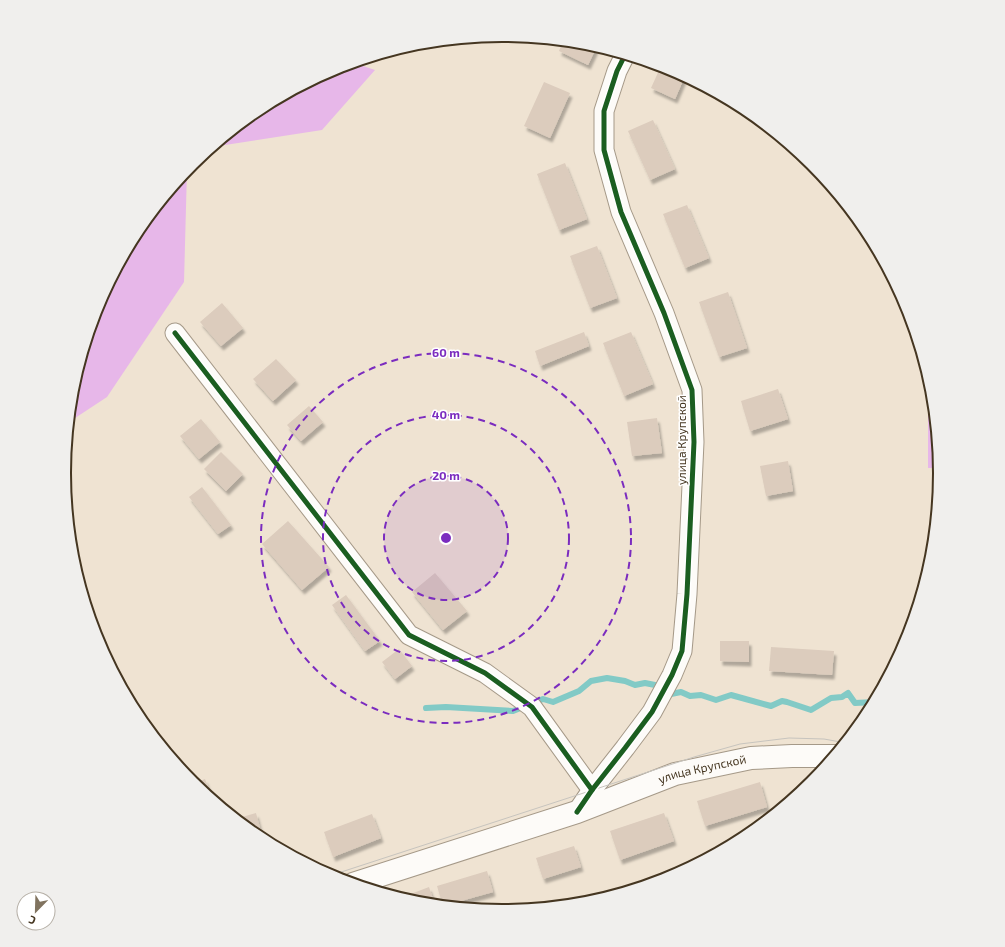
<svg xmlns="http://www.w3.org/2000/svg" width="1005" height="947" font-family="'Exo 2',sans-serif">
<style>
.forest{fill:#e7b7e9}
.lines{fill:none;stroke-linecap:round;stroke-linejoin:round}
.stream{stroke:#82cac6;stroke-width:6}
.building{fill:#dcccbd;filter:url(#shadow)}
.minor-casing{stroke:#a59988;stroke-width:21}
.secondary-casing{stroke:#a59988;stroke-width:24}
.minor{stroke:#fdfbf8;stroke-width:19}
.secondary{stroke:#fdfbf8;stroke-width:22}
.tram{stroke:#c7c4be;stroke-width:1}
.cycleway-casing{stroke:#fff;stroke-width:8}
.cycleway{stroke:#1b5e20;stroke-width:5}
.ring{fill:none;stroke:#7b2cbf;stroke-width:2;stroke-dasharray:7 5}
.labels{text-anchor:middle;stroke-width:3;stroke-linejoin:round;paint-order:stroke}
.street-label{font-size:12px;fill:#453621;stroke:#fff}
.rim{fill:none;stroke:#453621;stroke-width:2}
.centre{fill:#7b2cbf;stroke:#fff;stroke-width:2}
.ring-label{font-size:12px;text-anchor:middle;font-weight:bold;fill:#7b2cbf;stroke:#fff;stroke-width:3;stroke-linejoin:round;paint-order:stroke}
</style>
<defs>
<filter id="shadow"><feDropShadow dx="2.5" dy="4.5" stdDeviation="1" flood-color="#0004"/></filter>
</defs>
<rect width="100%" height="100%" fill="#efe3d2"/>
<g class="forest">
<path d="M354 63 375 70 322 130 212 147 259 109 335 68Z"/>
<path d="M187 170 184 282 107 397 69 422 72 388 97 305 138 230Z"/>
<path d="M928 374 933 388 940 468H928Z"/>
</g>
<g class="lines">
<path class="stream" d="M426 708 446 707 513 711 543 699 553 702 579 691 591 681 607 678 625 681 635 685 645 683 655 685 671 694 681 692 690 696 701 695 716 700 731 695 771 706 782 701 787 702 811 710 831 698 842 697 848 693 855 703 875 702"/>
</g>
<g class="building">
<path d="M563 41 588 43 597 46 588 65 559 51Z"/>
<path d="M661 66 671 68 685 76 675 99 651 88Z"/>
<path d="M544 82 570 93 550 138 524 126Z"/>
<path d="M653 120 675 169 650 180 628 131Z"/>
<path d="M565 163 587 219 559 230 537 174Z"/>
<path d="M687 205 709 258 685 268 663 214Z"/>
<path d="M597 246 617 298 590 308 570 256Z"/>
<path d="M728 292 747 348 719 357 699 302Z"/>
<path d="M222 303 243 328 221 346 200 322Z"/>
<path d="M584 332 589 346 540 366 535 351Z"/>
<path d="M631 332 653 384 624 396 603 343Z"/>
<path d="M276 359 296 380 273 401 253 379Z"/>
<path d="M778 389 788 419 750 431 741 401Z"/>
<path d="M309 406 323 422 301 441 287 425Z"/>
<path d="M657 418 662 453 632 456 627 422Z"/>
<path d="M201 419 220 442 199 459 180 436Z"/>
<path d="M221 452 243 474 226 491 204 469Z"/>
<path d="M788 461 793 491 766 496 760 466Z"/>
<path d="M202 487 231 525 218 534 189 497Z"/>
<path d="M288 521 329 567 302 590 262 544Z"/>
<path d="M435 573 467 611 443 630 412 592Z"/>
<path d="M346 595 380 641 365 651 332 605Z"/>
<path d="M720 641H749V662L720 661Z"/>
<path d="M771 647 834 651 832 675 769 671Z"/>
<path d="M399 649 412 666 395 679 382 662Z"/>
<path d="M205 779 214 802 192 784Z"/>
<path d="M760 782 767 807 705 826 697 801Z"/>
<path d="M256 813 261 832 254 834 235 819Z"/>
<path d="M664 813 674 841 620 860 610 831Z"/>
<path d="M372 814 381 838 333 857 324 832Z"/>
<path d="M574 846 581 867 543 879 536 858Z"/>
<path d="M487 871 493 892 443 906 437 886Z"/>
<path d="M429 887 435 905 417 904 411 902 408 895Z"/>
</g>
<g class="lines">
<defs>
<g id="minor">
<path d="M175 333 409 635 485 673 532 707 592 790"/>
<path d="M577 812 592 790 625 748 652 712 672 675 682 651 687 594 694 442 692 390 664 313 621 212 604 150V111L617 71 625 55"/>
</g>
<g id="secondary">
<path id="s1" d="M353 884 577 812 675 774 751 758 792 756H835"/>
</g>
</defs>
<use href="#minor" class="minor-casing"/>
<use href="#secondary" class="secondary-casing"/>
<use href="#minor" class="minor"/>
<use href="#secondary" class="secondary"/>
<path class="tram" d="M329 876 694 757 740 744 789 738 824 739 846 743"/>
<defs>
<g id="cycleway">
<path d="M175 333 409 635 485 673 532 707 592 790"/>
<path d="M577 812 592 790 625 748 652 712 672 675 682 651 687 594 694 442 692 390 664 313 621 212 604 150V111L617 71 625 55"/>
</g>
</defs>
<use href="#cycleway" class="cycleway-casing"/>
<use href="#cycleway" class="cycleway"/>
</g>
<circle cx="446" cy="538" r="62" fill="#7b2cbf" fill-opacity=".12"/>
<g class="ring">
<circle cx="446" cy="538" r="62"/>
<circle cx="446" cy="538" r="123"/>
<circle cx="446" cy="538" r="185"/>
</g>
<g class="labels">
<g class="street-label">
<text transform="translate(682 440) rotate(-90)" y="4">улица Крупской</text>
<text dy="4" stroke="none"><textPath href="#s1" startOffset="368">улица Крупской</textPath></text>
</g>
</g>
<path d="M0 0H1005V947H0ZM71 473a431 431 0 1 1 862 0a431 431 0 1 1-862 0Z" fill="#f0efed" fill-rule="evenodd"/>
<path class="rim" d="M71 473a431 431 0 1 1 862 0a431 431 0 1 1-862 0Z"/>
<circle cx="446" cy="538" r="6" class="centre"/>
<g class="ring-label">
<text x="446" y="357">60 m</text>
<text x="446" y="419">40 m</text>
<text x="446" y="480">20 m</text>
</g>
<g transform="translate(36 911) rotate(203)"><circle r="19" fill="#ffffff" stroke="#b5afa6"/>
<path d="M0-3L7 15L0 10L-7 15Z" fill="#80735f"/>
<text y="-6" font-size="11" font-weight="bold" text-anchor="middle" fill="#453621">С</text>
</g>
</svg>
